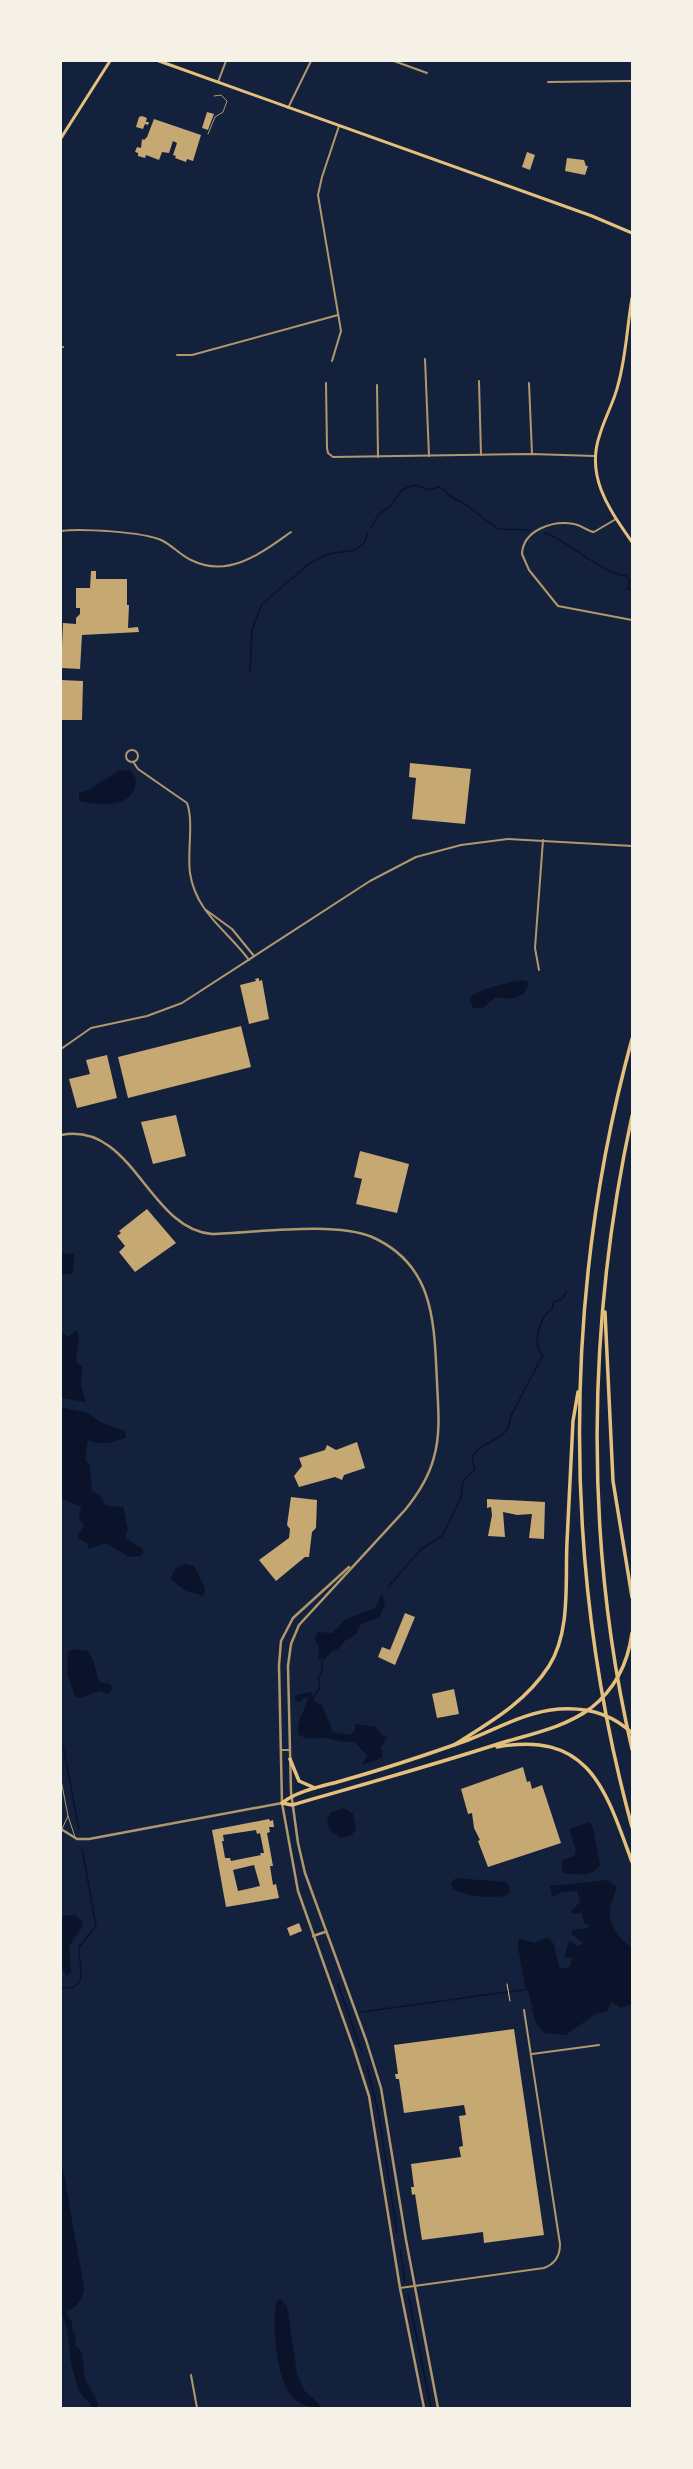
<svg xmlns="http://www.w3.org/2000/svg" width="693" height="2469" font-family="'Exo 2',sans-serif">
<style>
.water{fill:#0b132b}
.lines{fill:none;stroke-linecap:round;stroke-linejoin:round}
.stream{stroke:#0b132b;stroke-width:1.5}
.building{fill:#c6a872;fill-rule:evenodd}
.path{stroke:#e5c07b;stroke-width:1}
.service{stroke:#b1986c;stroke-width:1}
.minor{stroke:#b1986c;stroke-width:2}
.tertiary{stroke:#b1986c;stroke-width:2.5}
.secondary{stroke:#e5c07b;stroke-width:3}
.motorway{stroke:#e5c07b;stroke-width:3.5}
</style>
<rect width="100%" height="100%" fill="#14213d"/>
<g class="water">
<path d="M120 770 131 771 136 779C137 809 99 806 79 801V793L90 789Z"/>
<path d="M524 980 528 982C528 999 509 1000 496 997L483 1008H473L470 998C473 990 514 981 524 980Z"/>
<path d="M61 1253 74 1254 73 1273 61 1275Z"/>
<path d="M77 1330 79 1336 76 1362 82 1366 81 1385 86 1402 61 1398V1332L69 1337Z"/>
<path d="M61 1407 88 1413 102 1423 125 1431 126 1438 108 1443H96L88 1440 85 1459 90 1466 92 1491 101 1497 106 1506 123 1507 128 1529 125 1538 142 1548 144 1553 140 1556 129 1557 106 1543 88 1549 87 1543 79 1539 78 1535 84 1526 79 1519 81 1507 61 1498Z"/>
<path d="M185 1564 194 1566 205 1588 204 1596 186 1591 170 1579 175 1569Z"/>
<path d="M382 1594 385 1605 379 1618 361 1624 356 1634 345 1641 338 1649 332 1651 324 1660H318L319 1647 314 1639 318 1632 332 1633 346 1619 375 1608Z"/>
<path d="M74 1649 88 1651 94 1662 98 1679 102 1683 110 1684 112 1688 109 1694 100 1691 80 1698 75 1696 67 1674 68 1652Z"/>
<path d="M312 1692 314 1702 322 1705 333 1732 350 1735 355 1731V1724L376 1727 382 1736 387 1737 380 1749 383 1753 382 1758 362 1765 367 1755 354 1742C342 1743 336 1739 325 1738 315 1738 309 1741 299 1735 295 1724 305 1710 308 1698L305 1697 300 1702 295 1701 296 1695Z"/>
<path d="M344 1808 353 1814 356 1828 352 1835 341 1838 330 1830 327 1821 330 1813Z"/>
<path d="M589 1822 593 1828 600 1865C592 1878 574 1875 562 1872V1860L574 1856 576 1851 569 1829Z"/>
<path d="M456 1878 503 1882 508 1884 510 1891 505 1896C489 1898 465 1897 452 1888L451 1883Z"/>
<path d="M607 1880 616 1886C616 1894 611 1902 610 1910 608 1923 621 1942 632 1947V2004L621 2008 611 2002 607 2012 597 2013 566 2035 543 2033 535 2021 528 1990 525 1987 518 1947 519 1938 534 1943 548 1937 554 1944 559 1967 563 1969 570 1966 572 1957 564 1958 569 1941 579 1946 583 1943 572 1934V1930L588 1928 589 1925 584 1923 582 1913 573 1914 571 1911 580 1902 577 1891 562 1892 552 1897 550 1886Z"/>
<path d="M65 1915H75L83 1922 82 1927 69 1946 71 1973 66 1975 61 1966V1918Z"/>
<path d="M61 2157 84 2288C82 2301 78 2306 67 2311V2315L72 2321V2330L76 2336 75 2345 82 2352 85 2379 98 2403 97 2408H91C90 2401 86 2401 83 2396 78 2390 76 2382 74 2375 68 2356 71 2331 61 2314Z"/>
<path d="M280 2299 287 2306 297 2374 304 2390 323 2408C310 2408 298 2405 290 2394 276 2375 272 2325 276 2303Z"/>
</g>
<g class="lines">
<g class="stream">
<path d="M371 528 378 515 389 507 403 489 416 485 429 490 438 487 445 490 448 495 465 504 498 529 529 530"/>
<path d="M545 533C573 543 599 573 627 576L630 581 627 588 632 591"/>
<path d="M250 673 252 629 262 604 310 563 328 554 355 550 364 543 368 533"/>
<path d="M388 1587 420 1550 443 1535 461 1497 463 1481 475 1470 472 1457C481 1441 499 1443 508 1428 510 1425 510 1420 511 1416 521 1396 532 1375 543 1355 541 1353 538 1349 538 1347 535 1335 542 1314 552 1309L554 1302 562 1299 567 1291"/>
<path d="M313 1698 320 1687 318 1678 322 1671V1661"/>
<path d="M63 1745 79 1830"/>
<path d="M338 1984 361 2050"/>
<path d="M61 1988C92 1990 78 1965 79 1947L96 1926 82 1848"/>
<path d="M362 2012 529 1989"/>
<path d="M367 2066 379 2116 397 2232"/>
<path d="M400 2249 405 2281"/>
<path d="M408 2294 431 2408"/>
</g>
</g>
<g class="building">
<path d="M207 112 214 114 208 130 202 128Z"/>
<path d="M142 116 147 118 146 122H149L148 125 145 124 143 129 136 127 139 117Z"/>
<path d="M154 119 201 135 193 161 187 159 186 162 175 158 176 156 173 155 177 143 173 141 169 153 162 152 159 160 146 155 145 158 138 156V153L135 152 137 147 141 148 142 139 144 140 147 137Z"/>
<path d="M527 152 535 155 530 170 522 167Z"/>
<path d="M567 158 584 160 586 166H588L585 175 565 171Z"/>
<path d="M91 571H96V579H127V605H129L128 628 138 627 139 632 82 635 80 669 61 668 63 623 76 624V618L80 614V608H76V588H90Z"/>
<path d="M61 680 83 681 82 720H61Z"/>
<path d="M410 763 471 769 465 824 412 819 416 778 409 777Z"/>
<path d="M259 978V981L262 980 269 1019 249 1024 240 985 256 981 255 979Z"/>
<path d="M241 1026 251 1067 128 1098 118 1057Z"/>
<path d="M107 1055 117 1098 77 1108 69 1079 90 1074 86 1060Z"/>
<path d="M176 1115 186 1156 153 1164 141 1122Z"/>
<path d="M360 1151 409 1164 397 1213 356 1204 362 1179 354 1177Z"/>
<path d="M147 1209 176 1243 135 1272 119 1252 125 1246 117 1236 121 1233 119 1231Z"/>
<path d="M357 1442 365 1468 344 1475 342 1480 335 1477 299 1487 294 1476 302 1466 299 1458 325 1450 327 1445 336 1450Z"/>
<path d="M291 1497 317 1500 316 1528 312 1532 309 1557H305L276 1581 259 1560 289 1538 290 1529 287 1525Z"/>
<path d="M487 1499 545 1502 544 1539 529 1538 532 1514 517 1515 503 1512 505 1537 488 1536 492 1515 491 1507 487 1508Z"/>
<path d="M405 1613 415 1617 395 1665 378 1657 382 1647 390 1650Z"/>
<path d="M454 1689 459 1714 437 1718 432 1694Z"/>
<path d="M523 1767 527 1782 530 1781 532 1789 542 1785 561 1843 488 1867 478 1841 480 1840 474 1828 472 1813 468 1814 461 1789Z"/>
<path d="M269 1819 270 1821 273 1820 274 1827H269L270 1832 267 1833 273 1866H270L273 1885 276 1884 279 1898 226 1907 212 1830ZM256 1830 257 1834 260 1833 264 1853H260L261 1855 231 1861 230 1858H225L222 1841H224L223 1835ZM254 1865 260 1886 238 1891 233 1870Z"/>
<path d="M299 1923 302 1931 290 1936 287 1928Z"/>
<path d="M514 2029 544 2235 484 2243 483 2232 422 2240 415 2194 412 2195 411 2187H414L411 2164 461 2157 459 2147 463 2146 459 2116 466 2115 464 2105 404 2113 399 2079H396L395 2074H398L394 2045Z"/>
</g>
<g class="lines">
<path class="path" d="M507 1984 510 2001"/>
<g class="service">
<path d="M208 134 215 117 223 112 227 101 221 95 214 96"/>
<path d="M61 1780 68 1816 62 1829"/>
<path d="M68 1816 75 1837"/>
</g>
<g class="minor">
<path d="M394 61 427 73"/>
<path d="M218 82 226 61"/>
<path d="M548 82 632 81"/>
<path d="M288 108 311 61"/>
<path d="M61 347H63"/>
<path d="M177 355H192L338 315"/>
<path d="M425 359 429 456"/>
<path d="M332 361 341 331 318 195 322 177 339 126"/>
<path d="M479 381 481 455"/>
<path d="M326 383 327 448 328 453 333 457 532 454 595 456"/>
<path d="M529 383 532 454"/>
<path d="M377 385 378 457"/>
<path d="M616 519 594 532C587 531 581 525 574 524 553 520 523 530 522 554L529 570 558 606 632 620"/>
<path d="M61 531C80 528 143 532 161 540 172 545 180 555 191 560 229 579 261 553 291 532"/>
<circle cx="132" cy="756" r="6"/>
<path d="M134 763 138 769 187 803C194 822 187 852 190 873 196 913 227 930 249 960"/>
<path d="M206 910 232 929 254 956"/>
<path d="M539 970 535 948 543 840"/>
<path d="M61 1049 91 1028 147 1016 182 1003 370 881 416 857 461 845 508 839 632 846"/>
<path d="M281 1750H289"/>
<path d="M532 2054 599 2045"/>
<path d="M400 2288 544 2268C555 2264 560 2255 560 2244L524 2010"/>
<path d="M191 2375 197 2408"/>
</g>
<g class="tertiary">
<path d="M61 1135C133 1121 148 1229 212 1234 255 1233 334 1221 372 1237 435 1265 434 1323 437 1382 438 1406 441 1433 434 1457 429 1477 418 1494 405 1510L299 1625 291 1644 288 1666 291 1792 298 1843 305 1873 366 2040 381 2088 406 2240 438 2408"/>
<path d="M349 1567 293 1618 281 1641 279 1665 282 1803 298 1891 354 2049 369 2096 400 2288 424 2408"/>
<path d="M61 1829 77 1839H89L282 1803"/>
<path d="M313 1936 325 1932"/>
</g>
<g class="secondary">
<path d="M159 61 592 216 632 233"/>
<path d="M61 138 110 61"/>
<path d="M632 298C627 327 626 357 618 385 614 402 605 417 600 434 585 476 609 509 632 542"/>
</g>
<g class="motorway">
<path d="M632 1039C562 1295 562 1570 632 1827"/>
<path d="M632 1116C587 1323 584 1542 632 1749"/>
<path d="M605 1312 613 1481 632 1597"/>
<path d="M454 1745C490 1722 525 1703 549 1666 571 1631 565 1582 567 1542 569 1501 571 1461 573 1421L578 1392"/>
<path d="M497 1747C590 1730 606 1791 632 1862"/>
<path d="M290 1759 299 1781 315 1788"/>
<path d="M282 1803 292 1805C361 1785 430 1766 498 1744 530 1734 564 1728 591 1708 615 1689 628 1663 632 1633"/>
<path d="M282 1803C296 1791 323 1786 341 1781 384 1769 426 1755 468 1740 499 1728 525 1712 559 1709 586 1707 612 1714 632 1733"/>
</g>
</g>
<rect width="693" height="2469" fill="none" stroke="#f6f1e7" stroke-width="124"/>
</svg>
